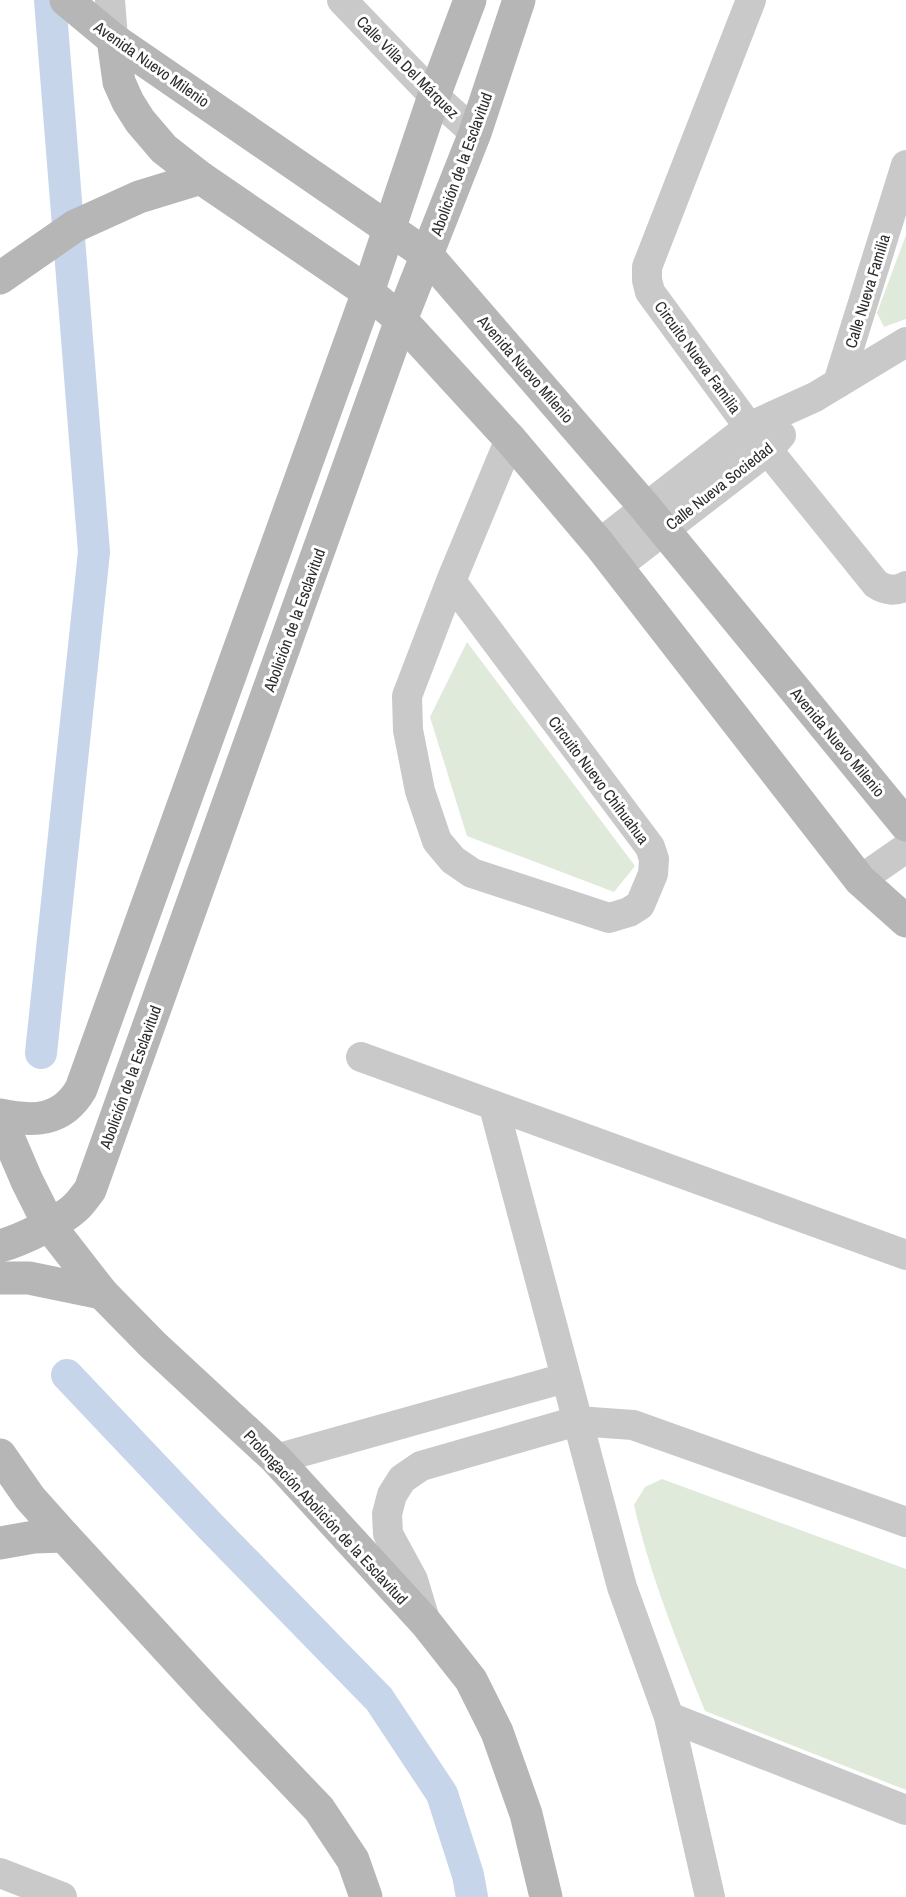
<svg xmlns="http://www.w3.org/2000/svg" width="906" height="1897" font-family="'Archivo Narrow',sans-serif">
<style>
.green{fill:#dfeada}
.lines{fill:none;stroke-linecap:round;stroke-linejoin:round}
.canal{stroke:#c6d5ea;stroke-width:32}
.street{stroke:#c9c9c9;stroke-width:30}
.secondary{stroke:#b6b6b6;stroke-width:33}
.labels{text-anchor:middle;stroke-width:6;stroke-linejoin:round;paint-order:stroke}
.street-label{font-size:16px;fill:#2c2c2c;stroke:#fff}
</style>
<rect width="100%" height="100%" fill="#fff"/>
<g class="green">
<path d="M906 235V319L884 327 877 313Z"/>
<path d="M467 642 635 866 614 892 467 836 430 717Z"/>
<path d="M662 1479 906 1569V1790L705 1711C678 1644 650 1576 634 1505L645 1487Z"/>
</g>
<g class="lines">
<g class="canal">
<path d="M41 1053 94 552 50 0"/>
<path d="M67 1375 212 1528 379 1699 442 1794 468 1875 472 1897"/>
</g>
<g class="street">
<path d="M110 0 113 39"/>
<path d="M342 0 434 96 475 133"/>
<path d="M751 0 647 267V280L650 292 749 427 876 584C885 590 896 592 906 586"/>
<path d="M838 383 906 165"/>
<path d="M599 544 749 427 815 397 906 342"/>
<path d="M616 567 768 450 781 435"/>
<path d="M451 581 650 847 654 859 653 874 640 905 629 912 609 918 472 873 453 860 437 841 420 791 408 730 407 696 451 581 510 439"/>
<path d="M860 880 906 848"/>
<path d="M361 1057 906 1255"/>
<path d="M494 1107 622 1587 669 1717 710 1897"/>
<path d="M276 1459 565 1378"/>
<path d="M426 1623 413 1580 388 1534 387 1514 392 1495 402 1479 421 1466 577 1421 633 1425 906 1522"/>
<path d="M669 1717 906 1810"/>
<path d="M0 1873 62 1897"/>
</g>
<g class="secondary">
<path d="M66 0 113 39 427 255 645 507 906 825"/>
<path d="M113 39 119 82 128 102 140 121 164 149 201 178 368 292 401 320 510 439 599 544 860 880 906 921"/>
<path d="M0 278 75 226 139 197 201 178"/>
<path d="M0 1115C33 1122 62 1122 81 1089L368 292 434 96 470 0"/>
<path d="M0 1118 27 1181 49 1225 102 1293 153 1345 276 1459 426 1623 471 1680 497 1732 526 1814 546 1897"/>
<path d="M0 1246C19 1241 64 1220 77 1206 82 1201 86 1195 90 1190L401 320 475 133 519 0"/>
<path d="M0 1278H29L102 1293"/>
<path d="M0 1455 30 1498 64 1536 214 1699 319 1809 353 1860 366 1897"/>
<path d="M0 1543 34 1537 64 1536"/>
</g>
</g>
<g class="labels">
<g class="street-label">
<text transform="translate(152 64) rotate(35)" y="6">Avenida Nuevo Milenio</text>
<text transform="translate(408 67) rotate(45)" y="6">Calle Villa Del Márquez</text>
<text transform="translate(461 164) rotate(-70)" y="6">Abolición de la Esclavitud</text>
<text transform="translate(867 291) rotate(-73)" y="6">Calle Nueva Familia</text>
<text transform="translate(698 357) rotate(54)" y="6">Circuito Nueva Familia</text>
<text transform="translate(526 369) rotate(49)" y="6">Avenida Nuevo Milenio</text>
<text transform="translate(719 486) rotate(-38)" y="6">Calle Nueva Sociedad</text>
<text transform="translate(294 620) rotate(-70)" y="6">Abolición de la Esclavitud</text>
<text transform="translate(838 742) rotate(50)" y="6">Avenida Nuevo Milenio</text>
<text transform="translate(599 780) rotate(53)" y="6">Circuito Nuevo Chihuahua</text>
<text transform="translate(130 1077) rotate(-70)" y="6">Abolición de la Esclavitud</text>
<text transform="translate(326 1517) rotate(47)" y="6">Prolongación Abolición de la Esclavitud</text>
</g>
</g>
</svg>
